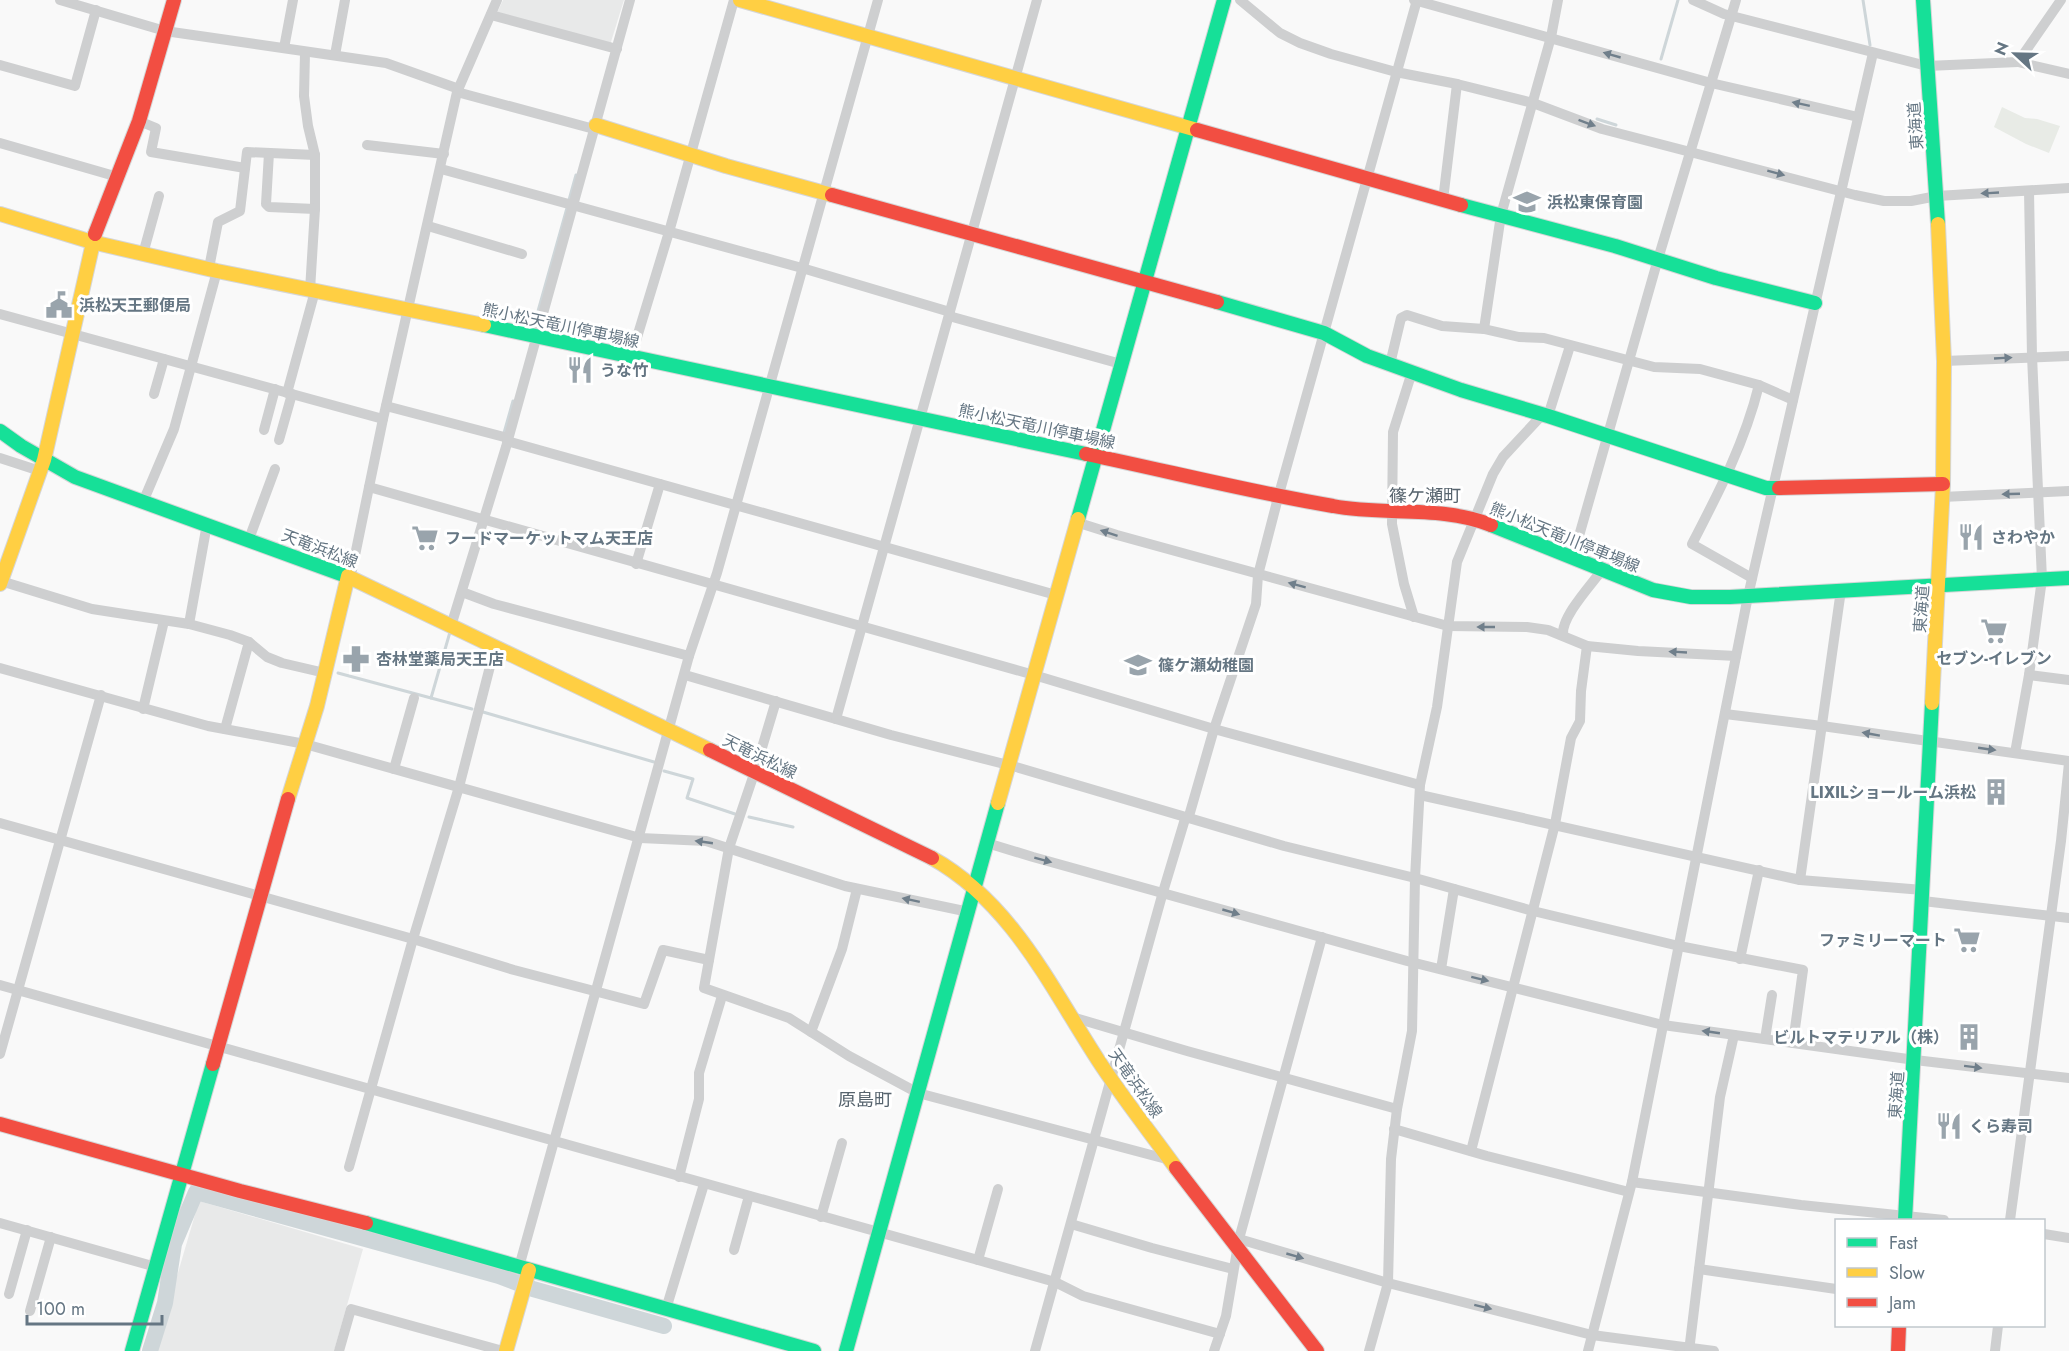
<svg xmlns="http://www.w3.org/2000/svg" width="2069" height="1351" font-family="Jost,'Noto Sans JP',sans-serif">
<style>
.built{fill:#e8e9e9}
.green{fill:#e8ebe6}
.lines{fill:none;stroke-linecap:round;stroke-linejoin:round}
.stream{stroke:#ced6d9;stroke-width:3}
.river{stroke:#ced6d9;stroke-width:16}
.fast-casing{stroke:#d5d6d7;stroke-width:16}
.slow-casing{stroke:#d5d6d7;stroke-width:16}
.jam-casing{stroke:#d5d6d7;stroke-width:16}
.street{stroke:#cecfd0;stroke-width:10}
.fast{stroke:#16e098;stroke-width:14}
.slow{stroke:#ffcf43;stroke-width:14}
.jam{stroke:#f24e42;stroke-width:14}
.oneway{fill:#707f8b}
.labels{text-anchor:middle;stroke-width:6;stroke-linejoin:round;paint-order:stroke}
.street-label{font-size:16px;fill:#657683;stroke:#fff}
.poi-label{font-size:16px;font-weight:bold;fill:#657683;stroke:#fff;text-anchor:start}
.neighbourhood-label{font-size:18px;fill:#57646e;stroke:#fff}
</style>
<rect width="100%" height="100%" fill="#f9f9f9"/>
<g class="built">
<path d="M503 0H624L610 45 497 13Z"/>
<path d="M199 1201 363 1249 334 1351H155Z"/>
</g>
<path class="green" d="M2002 107 2025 118 2037 119 2060 126 2049 153 2026 144 1994 127Z"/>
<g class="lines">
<g class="stream">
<path d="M1863 0 1870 45"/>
<path d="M1661 59 1678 0"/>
<path d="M1597 119 1616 125"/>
<path d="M569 200 576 175"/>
<path d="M533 329 567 208"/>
<path d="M504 433 513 401"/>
<path d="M338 673 472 709"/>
<path d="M431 698 450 632"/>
<path d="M483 712 654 762"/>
<path d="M664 771 693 779 687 798 735 814"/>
<path d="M749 817 793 827"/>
</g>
<path class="river" d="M150 1351 165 1303 174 1244 196 1192 499 1276 533 1289 664 1326"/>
<defs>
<g id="fast">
<path d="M1923 0 1938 224"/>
<path d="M1461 205 1615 246 1716 278 1815 303"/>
<path d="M1217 302 1324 333 1367 356 1461 390 1548 416 1766 488H1779"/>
<path d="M484 325 1086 454"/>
<path d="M0 431 21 446 75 477 349 577"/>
<path d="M1078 519 1224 0"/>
<path d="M1491 525 1653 590 1691 597H1730L2069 578"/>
<path d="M1905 1220 1932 703"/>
<path d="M366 1223 814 1351"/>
<path d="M132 1351 213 1064"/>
<path d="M846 1351 998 803"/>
</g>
<g id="slow">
<path d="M740 0 1197 130"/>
<path d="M596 125 726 166 832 195"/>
<path d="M0 214 92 242 217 271 484 325"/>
<path d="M349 577 710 750"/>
<path d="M0 584 44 460 95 234"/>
<path d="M1932 703 1943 484 1944 361 1938 224"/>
<path d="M288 799 317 706 348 576"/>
<path d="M998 803 1078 519"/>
<path d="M932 858C1012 903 1050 986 1098 1060 1122 1097 1150 1132 1176 1168"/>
<path d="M506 1351 529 1270"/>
</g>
<g id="jam">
<path d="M1197 130 1461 205"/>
<path d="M832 195 1217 302"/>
<path d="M95 234 139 121 174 0"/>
<path d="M1086 454C1168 471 1250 492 1333 506 1385 516 1441 505 1491 525"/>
<path d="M1779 488 1943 484"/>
<path d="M710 750 932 858"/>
<path d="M213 1064 288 799"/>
<path d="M0 1124 240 1191 366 1223"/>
<path d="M1176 1168 1317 1351"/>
<path d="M1898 1351 1899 1326"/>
</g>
</defs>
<use href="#fast" class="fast-casing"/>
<use href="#slow" class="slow-casing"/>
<use href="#jam" class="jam-casing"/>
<g class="street">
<path d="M60 0 165 31 386 63 459 89"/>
<path d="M1240 0 1280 33 1300 43 1331 54 1396 72 1457 84 1533 103 1602 129 1855 195 1884 201H1911L1937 196 2069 188"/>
<path d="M1414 0 1711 83 1858 117"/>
<path d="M1693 0 1724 14 1927 66 2018 62 2061 0"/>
<path d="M491 15 617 49"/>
<path d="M284 48 293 0"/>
<path d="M305 53 304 96 308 126 315 155V209L310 290"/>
<path d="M335 55 345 0"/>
<path d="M2018 62 2069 74"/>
<path d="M0 65 75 86 96 10"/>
<path d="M457 92 594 129"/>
<path d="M139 121 156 128 151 152 245 168"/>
<path d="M0 143 118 177"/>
<path d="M367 145 444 154"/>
<path d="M269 153 266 204 269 207 315 209"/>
<path d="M441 169 802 268 950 312"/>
<path d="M1443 200 1457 84"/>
<path d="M428 226 522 254"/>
<path d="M143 254 159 196"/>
<path d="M209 268 218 222 240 211 247 152 315 155"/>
<path d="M0 314 383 419"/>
<path d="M949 316 1121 364"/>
<path d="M1484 329 1501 215 1551 37 1558 0"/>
<path d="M631 357 669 232 734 0"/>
<path d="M1944 361 2069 356"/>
<path d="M1390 364 1401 318 1407 315 1442 326 1484 329 1519 337 1544 338 1654 367 1700 369 1759 385"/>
<path d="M1412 372 1393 432 1392 524 1404 584 1414 617"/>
<path d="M287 393 315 291"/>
<path d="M154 394 164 359"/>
<path d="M386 406 508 438"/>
<path d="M1548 416 1570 346"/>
<path d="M264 430 275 389"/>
<path d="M279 440 292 394"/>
<path d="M507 441 1056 595"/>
<path d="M0 458 40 471"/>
<path d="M369 487 1034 675 1214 729 1420 785"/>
<path d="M1942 497 2069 491"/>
<path d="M143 502 174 429 217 271"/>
<path d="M1076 522 1117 535 1448 626 1527 627 1548 630 1587 646 1638 651 1736 656"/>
<path d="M249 539 275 469"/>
<path d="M1573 557 1658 259 1736 0"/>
<path d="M636 564 660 484"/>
<path d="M348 576 352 570 383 419 457 92 497 0"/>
<path d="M1752 578 1692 544C1719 492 1745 442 1759 385L1793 400"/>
<path d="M1 581 92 609 189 624 230 635 249 642 267 657 282 663 325 673"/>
<path d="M462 592 494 604 689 656"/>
<path d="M189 624 207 524"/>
<path d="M451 626 506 447 630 0"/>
<path d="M1563 635C1561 617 1591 585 1602 570"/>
<path d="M0 668 208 726 305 744 640 838 706 841 845 886 969 912"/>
<path d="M685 675 891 735 1016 767 1284 846 1415 878 1533 911 1679 946 1803 970 1793 1043"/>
<path d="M2029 675 2069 680"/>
<path d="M776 701 755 771 729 848 704 988 789 1018 849 1056 918 1093 1170 1160"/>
<path d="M143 709 164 621"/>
<path d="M1725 714 1822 726 2069 761"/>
<path d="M836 719 1037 0"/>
<path d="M225 729 249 642"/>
<path d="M2015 753 2029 675 2042 579 2032 356 2029 191"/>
<path d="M394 769 414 698"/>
<path d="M1420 795 1800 880 1923 890"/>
<path d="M0 823 413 939 514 970 644 1004 663 950 709 960"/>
<path d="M987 843 1033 857 1407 961 1663 1025 1915 1060 2069 1078"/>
<path d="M1800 880 1841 590"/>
<path d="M1923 901 2069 918"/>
<path d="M1740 959 1759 870"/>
<path d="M1441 969 1454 889"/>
<path d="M0 985 978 1260 1055 1282 1083 1296 1220 1334"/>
<path d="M1072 1017 1187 1051 1397 1109"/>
<path d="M811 1032 842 949 857 889"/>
<path d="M1765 1039 1772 995"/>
<path d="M0 1054 101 695"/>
<path d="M1394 1129 1487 1156 1629 1192"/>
<path d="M1471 1151 1555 824 1571 738 1580 721 1581 691 1587 646"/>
<path d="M349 1167 413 939 459 787 495 647"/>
<path d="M679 1177 699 1099V1073L722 996"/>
<path d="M1632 1182 1801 1205 1944 1220"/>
<path d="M821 1217 842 1143"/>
<path d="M2010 1220 2061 841 2069 763"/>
<path d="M0 1223 156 1267"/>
<path d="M1071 1224 1152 1248 1233 1269"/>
<path d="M2044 1234 2069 1238"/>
<path d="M1239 1239 1388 1283 1592 1335 1714 1351"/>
<path d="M734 1250 749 1196"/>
<path d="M978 1260 998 1189"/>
<path d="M519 1267 689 656 717 573 878 0"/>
<path d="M1699 1269 1836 1289"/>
<path d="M9 1294 27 1230"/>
<path d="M666 1309 704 1184"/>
<path d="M30 1311 51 1237"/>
<path d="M339 1351 351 1309 503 1351"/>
<path d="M1035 1351 1163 892 1185 819 1189 816 1214 729 1256 604 1258 575 1279 494 1417 0"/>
<path d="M1214 1351 1226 1316 1239 1239 1322 937"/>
<path d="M1369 1351 1388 1283 1391 1159 1397 1109 1412 1031 1415 878 1420 785 1437 707 1457 562 1493 474 1503 457 1543 414"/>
<path d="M1588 1351 1632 1182 1748 596 1873 53"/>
<path d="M1689 1351 1720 1097 1734 1035"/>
<path d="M1995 1351 1998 1326"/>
</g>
<use href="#fast" class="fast"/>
<use href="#slow" class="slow"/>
<use href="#jam" class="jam"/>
</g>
<defs><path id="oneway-solid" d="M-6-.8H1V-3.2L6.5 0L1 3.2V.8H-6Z" transform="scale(1.5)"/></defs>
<g class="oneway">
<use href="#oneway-solid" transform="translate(1612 55) rotate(-164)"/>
<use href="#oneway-solid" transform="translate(1801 104) rotate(-168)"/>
<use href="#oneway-solid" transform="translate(1587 123) rotate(20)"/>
<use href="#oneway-solid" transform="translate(1776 173) rotate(15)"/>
<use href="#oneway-solid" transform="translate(1990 193) rotate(177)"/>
<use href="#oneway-solid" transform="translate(2003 358) rotate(-3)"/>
<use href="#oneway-solid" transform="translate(2011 494) rotate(178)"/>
<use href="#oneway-solid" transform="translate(1109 533) rotate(-162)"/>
<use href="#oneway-solid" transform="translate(1297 585) rotate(-165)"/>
<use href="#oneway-solid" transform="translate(1486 627) rotate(-180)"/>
<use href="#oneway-solid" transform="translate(1678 652) rotate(-177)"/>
<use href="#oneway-solid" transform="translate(1871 734) rotate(-170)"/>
<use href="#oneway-solid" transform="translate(1987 749) rotate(8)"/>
<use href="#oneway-solid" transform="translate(704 842) rotate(-172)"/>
<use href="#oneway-solid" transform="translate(1043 860) rotate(15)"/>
<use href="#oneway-solid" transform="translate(911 900) rotate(-168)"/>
<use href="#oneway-solid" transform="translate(1231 912) rotate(16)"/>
<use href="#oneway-solid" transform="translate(1480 979) rotate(14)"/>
<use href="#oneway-solid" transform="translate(1711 1032) rotate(-172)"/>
<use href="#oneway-solid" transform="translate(1973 1067) rotate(7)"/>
<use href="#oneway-solid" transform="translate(1295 1256) rotate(16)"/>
<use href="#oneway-solid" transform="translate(1483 1307) rotate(14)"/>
</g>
<defs>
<symbol id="school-bare" viewBox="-9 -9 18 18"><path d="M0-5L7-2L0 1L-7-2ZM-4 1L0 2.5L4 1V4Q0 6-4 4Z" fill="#99a4ac" stroke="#fff" stroke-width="2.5" paint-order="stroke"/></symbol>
<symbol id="civic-bare" viewBox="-9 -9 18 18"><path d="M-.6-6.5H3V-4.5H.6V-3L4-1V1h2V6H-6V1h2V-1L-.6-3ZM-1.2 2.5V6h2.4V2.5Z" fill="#99a4ac" stroke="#fff" stroke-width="2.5" paint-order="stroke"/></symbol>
<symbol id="restaurant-bare" viewBox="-9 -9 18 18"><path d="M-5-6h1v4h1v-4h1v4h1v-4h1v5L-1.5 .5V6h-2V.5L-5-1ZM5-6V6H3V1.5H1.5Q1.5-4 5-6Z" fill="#99a4ac" stroke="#fff" stroke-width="2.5" paint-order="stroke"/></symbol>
<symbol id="supermarket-bare" viewBox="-9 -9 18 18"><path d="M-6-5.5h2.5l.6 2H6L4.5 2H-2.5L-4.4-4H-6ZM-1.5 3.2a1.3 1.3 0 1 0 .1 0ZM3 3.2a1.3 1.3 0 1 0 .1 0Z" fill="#99a4ac" stroke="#fff" stroke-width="2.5" paint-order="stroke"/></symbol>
<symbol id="pharmacy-bare" viewBox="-9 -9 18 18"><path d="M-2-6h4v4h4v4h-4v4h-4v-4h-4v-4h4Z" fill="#99a4ac" stroke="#fff" stroke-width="2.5" paint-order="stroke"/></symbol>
<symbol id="building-bare" viewBox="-9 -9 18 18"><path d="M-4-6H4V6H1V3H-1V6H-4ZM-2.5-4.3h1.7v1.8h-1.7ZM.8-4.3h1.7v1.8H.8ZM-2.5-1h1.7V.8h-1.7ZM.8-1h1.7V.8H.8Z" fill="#99a4ac" stroke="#fff" stroke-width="2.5" paint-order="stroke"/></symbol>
</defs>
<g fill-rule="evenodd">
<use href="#school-bare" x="1508" y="183" width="38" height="38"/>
<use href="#civic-bare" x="40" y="286" width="38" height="38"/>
<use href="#restaurant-bare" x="561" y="351" width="38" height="38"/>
<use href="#restaurant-bare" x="1952" y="518" width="38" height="38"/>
<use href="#supermarket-bare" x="406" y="519" width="38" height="38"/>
<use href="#supermarket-bare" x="1975" y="612" width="38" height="38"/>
<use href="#pharmacy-bare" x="337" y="640" width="38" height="38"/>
<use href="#school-bare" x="1119" y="646" width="38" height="38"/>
<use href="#building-bare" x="1977" y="773" width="38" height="38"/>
<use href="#supermarket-bare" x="1948" y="921" width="38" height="38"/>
<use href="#building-bare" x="1950" y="1018" width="38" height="38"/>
<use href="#restaurant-bare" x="1930" y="1107" width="38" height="38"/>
</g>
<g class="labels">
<g class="street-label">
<text transform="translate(1915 126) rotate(-94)" y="6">東海道</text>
<text transform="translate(561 325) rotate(12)" y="6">熊小松天竜川停車場線</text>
<text transform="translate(1037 426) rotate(12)" y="6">熊小松天竜川停車場線</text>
<text transform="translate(1565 537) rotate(22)" y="6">熊小松天竜川停車場線</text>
<text transform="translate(320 548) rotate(21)" y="6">天竜浜松線</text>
<text transform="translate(1921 609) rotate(-86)" y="6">東海道</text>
<text transform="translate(760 756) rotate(26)" y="6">天竜浜松線</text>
<text transform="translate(1136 1083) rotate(55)" y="6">天竜浜松線</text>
<text transform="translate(1896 1095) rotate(-86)" y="6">東海道</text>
</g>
<g class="poi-label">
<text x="1547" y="208">浜松東保育園</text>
<text x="79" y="311">浜松天王郵便局</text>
<text x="600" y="376">うな竹</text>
<text x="1991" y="543">さわやか</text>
<text x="445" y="544">フードマーケットマム天王店</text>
<text x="1994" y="664" text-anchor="middle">セブン-イレブン</text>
<text x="376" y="665">杏林堂薬局天王店</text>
<text x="1158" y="671">篠ケ瀬幼稚園</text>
<text x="1976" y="798" text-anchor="end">LIXILショールーム浜松</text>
<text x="1947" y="946" text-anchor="end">ファミリーマート</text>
<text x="1949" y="1043" text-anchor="end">ビルトマテリアル（株）</text>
<text x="1969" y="1132">くら寿司</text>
</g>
<g class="neighbourhood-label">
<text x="1425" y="502">篠ケ瀬町</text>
<text x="865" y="1106">原島町</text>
</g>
</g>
<rect x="1835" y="1219" width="210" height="108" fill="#ffffff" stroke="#c1c8cd" stroke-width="1.5"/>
<rect x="1847" y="1238" width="30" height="9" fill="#16e098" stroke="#c1c8cd" stroke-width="1.5"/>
<text x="1889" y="1249" font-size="18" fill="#657683">Fast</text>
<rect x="1847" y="1268" width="30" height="9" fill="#ffcf43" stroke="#c1c8cd" stroke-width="1.5"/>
<text x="1889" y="1279" font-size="18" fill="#657683">Slow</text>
<rect x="1847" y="1298" width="30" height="9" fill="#f24e42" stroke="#c1c8cd" stroke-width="1.5"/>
<text x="1889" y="1309" font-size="18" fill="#657683">Jam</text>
<g transform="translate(2015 54) rotate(292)" stroke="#ffffff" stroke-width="4.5" paint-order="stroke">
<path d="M0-4.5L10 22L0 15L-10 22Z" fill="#657683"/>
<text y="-9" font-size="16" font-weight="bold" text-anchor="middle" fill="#657683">N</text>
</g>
<path d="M27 1315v9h135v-9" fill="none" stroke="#657683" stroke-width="3"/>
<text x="36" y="1315" font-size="18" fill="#657683" stroke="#ffffff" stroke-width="4.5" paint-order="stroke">100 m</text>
</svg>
